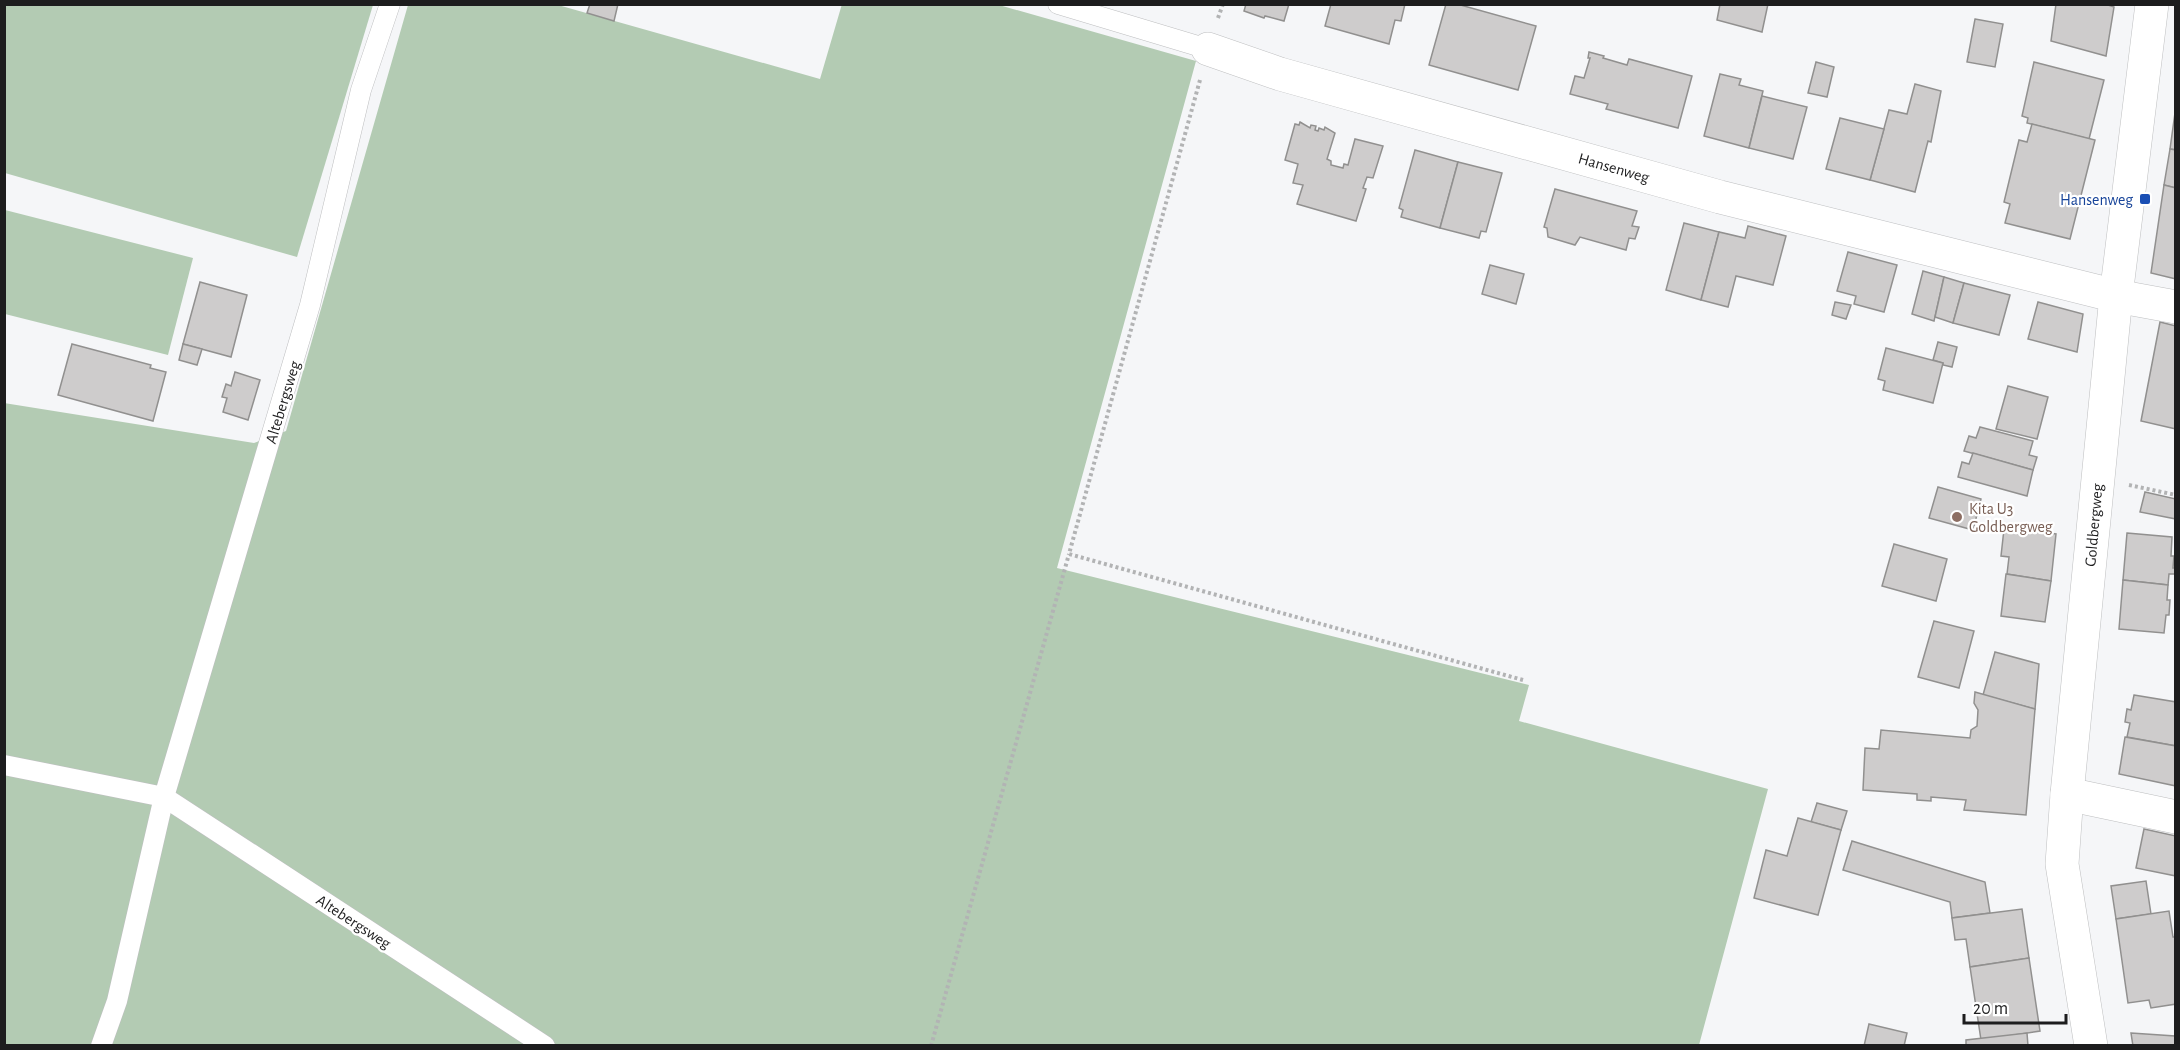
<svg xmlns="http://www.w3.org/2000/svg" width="2180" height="1050" font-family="'Alegreya Sans',sans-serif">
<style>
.green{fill:#b3cbb3}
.building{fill:#cecccc;stroke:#91908f;stroke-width:1.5}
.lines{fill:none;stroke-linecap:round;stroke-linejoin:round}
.service-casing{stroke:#bebfc0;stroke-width:21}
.minor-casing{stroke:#bebfc0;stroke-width:34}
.path{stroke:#b2b3b4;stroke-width:4;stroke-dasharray:3 3;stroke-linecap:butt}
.service{stroke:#fff;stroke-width:20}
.minor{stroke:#fff;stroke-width:33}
.transit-dot{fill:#1a4fb4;stroke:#fff;stroke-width:2}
.education-dot{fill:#8d6e63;stroke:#fff;stroke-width:2}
.labels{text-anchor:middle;stroke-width:4.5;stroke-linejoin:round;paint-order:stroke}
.street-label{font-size:16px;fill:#1d1d1e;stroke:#fff}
.transit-label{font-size:16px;fill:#164399;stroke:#fff;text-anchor:end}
.education-label{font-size:16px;fill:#785e54;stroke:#fff;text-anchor:start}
</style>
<rect width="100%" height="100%" fill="#f5f6f8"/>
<g class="green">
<path d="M842 4 999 5 1196 61 1057 568 1529 685 1519 721 1768 789 1699 1045H5L4 403 254 443 286 431 408 5H558L820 79Z"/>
<path d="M4 5H373L297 257 5 173Z"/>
<path d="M5 210 193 258 168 355 5 314Z"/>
</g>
<g class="building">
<path d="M590 4H618L614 21 587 13Z"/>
<path d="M1246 4H1289L1284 21 1265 16 1264 18 1244 11Z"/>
<path d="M1331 4H1405L1401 21 1395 20 1389 44 1325 26Z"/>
<path d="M1446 4H1457L1536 26 1518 90 1429 65Z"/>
<path d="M1720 4H1768L1762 32 1717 20Z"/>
<path d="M2056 4H2105L2114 7 2106 56 2051 41Z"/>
<path d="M1975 19 2003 24 1995 67 1967 62Z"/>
<path d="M1589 52 1604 56 1603 58 1627 65 1629 59 1692 76 1678 128 1606 109 1608 104 1570 94 1575 76 1584 78 1590 58H1588Z"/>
<path d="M1816 62 1834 67 1827 97 1808 93Z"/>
<path d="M2034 62 2104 80 2089 139 2027 123 2028 118 2022 116Z"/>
<path d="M1720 74 1741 79 1739 85 1763 91 1749 148 1704 136Z"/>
<path d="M1915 84 1941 91 1931 142 1928 141 1915 192 1870 180 1889 110 1907 114Z"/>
<path d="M1762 96 1807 107 1793 159 1749 148Z"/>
<path d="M2175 113H2176V150L2170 149Z"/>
<path d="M1840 118 1884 129 1870 180 1826 169Z"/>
<path d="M1300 122 1310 128 1311 125 1316 126 1315 130 1318 131 1319 128 1324 130 1325 127 1335 133 1327 159 1331 161V165L1343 168 1344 164 1348 165 1355 139 1383 146 1373 178 1367 177 1363 188 1366 189 1356 221 1297 204 1303 185 1293 183 1298 164 1285 160 1295 124 1299 125Z"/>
<path d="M2032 124 2095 140 2070 239 2005 223 2010 204 2004 202 2019 140 2027 142Z"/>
<path d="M2170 149 2176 150V188L2164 185Z"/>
<path d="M1415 150 1458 162 1440 228 1401 217 1403 210 1399 208Z"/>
<path d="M1458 162 1502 173 1486 232 1481 231 1479 238 1440 228Z"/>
<path d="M2164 185 2176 188V279L2151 273Z"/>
<path d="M1555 189 1637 211 1632 226 1639 227 1635 239 1629 238 1626 250 1580 237 1575 245 1548 237 1547 228 1544 227Z"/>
<path d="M1684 223 1719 232 1701 300 1666 290Z"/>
<path d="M1748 226 1786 236 1773 285 1736 276 1728 307 1701 300 1719 232 1745 238Z"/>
<path d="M1848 252 1897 265 1884 312 1854 304 1856 296 1837 291Z"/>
<path d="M1490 265 1524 274 1516 304 1482 294Z"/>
<path d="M1923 271 1944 277 1934 321 1912 314Z"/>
<path d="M1944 277 1964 283 1953 323 1935 317Z"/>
<path d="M200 282 247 295 231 357 183 344Z"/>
<path d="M1964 283 2010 295 1999 335 1953 323Z"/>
<path d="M1835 302 1851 305 1846 319 1832 315Z"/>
<path d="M2038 302 2083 314 2077 352 2028 339Z"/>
<path d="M2160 322 2176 326V429L2141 421Z"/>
<path d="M1938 342 1957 347 1952 367 1943 365V363L1933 360Z"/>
<path d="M72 344 151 365 150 368 166 372 153 421 58 395Z"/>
<path d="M183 344 202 349 197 365 179 360Z"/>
<path d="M1886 348 1943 363 1933 403 1883 390 1885 381 1878 379Z"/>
<path d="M235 372 260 380 248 420 223 412 227 398 222 397 226 384 231 386Z"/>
<path d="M2008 386 2048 397 2037 439 1996 429Z"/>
<path d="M1980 427 2033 441 2029 455 2037 457 2033 470 1964 451 1969 436 1976 438Z"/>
<path d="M1973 453 2033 470 2027 496 1958 477 1962 462 1969 464Z"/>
<path d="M1938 487 1981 499 1973 530 1929 518Z"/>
<path d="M2145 492 2176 499V519L2140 512Z"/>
<path d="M2013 528 2056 534 2051 581 2007 574 2009 557 2001 556 2004 529 2013 530Z"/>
<path d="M2127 533 2172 537 2171 556H2174L2173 568H2175V574H2169L2168 585 2123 580Z"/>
<path d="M1894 544 1947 559 1936 601 1882 586Z"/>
<path d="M2006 574 2051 581 2045 622 2001 616Z"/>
<path d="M2123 580 2168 585 2167 600H2170L2169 615H2166L2164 633 2119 629Z"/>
<path d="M1934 621 1974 631 1959 688 1918 677Z"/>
<path d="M1995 652 2039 664 2035 709 1983 695Z"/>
<path d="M1975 692 2035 709 2026 815 1964 810 1966 800 1931 797V801L1917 800V794L1863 790 1865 748 1879 749 1881 730 1970 738 1971 730 1977 726 1978 710 1974 703Z"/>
<path d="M2134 695 2176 702V746L2127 737 2130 723 2125 722 2127 709 2131 710Z"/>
<path d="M2125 737 2176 746V786L2119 774Z"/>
<path d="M1817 803 1847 811 1841 830 1811 822Z"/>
<path d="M1798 818 1841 830 1818 915 1754 898 1766 850 1787 856Z"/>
<path d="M2144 829 2176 836V876L2136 868Z"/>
<path d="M1852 841 1985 882 1990 913 1952 918 1950 902 1843 870Z"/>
<path d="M2146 881 2151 914 2116 919 2111 886Z"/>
<path d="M2022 909 2029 958 1970 967 1966 939 1955 940 1952 918Z"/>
<path d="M2169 911 2173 937H2176V1004L2151 1008 2149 1000 2128 1003 2116 919Z"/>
<path d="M2029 958 2040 1031 1981 1040 1970 967Z"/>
<path d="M1869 1024 1907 1033 1904 1046H1864Z"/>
<path d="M2027 1033 2028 1046H1966V1040Z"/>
<path d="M2131 1033 2175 1036 2176 1046H2133Z"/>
</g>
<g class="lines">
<defs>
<g id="service">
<path d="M1058 4 1208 49"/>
<path d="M4 765 164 797 545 1046"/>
<path d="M101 1046 117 1001 164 797 310 305 361 90 390 4"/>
</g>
<g id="minor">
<path d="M1208 49 1280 74 1720 197 2116 296 2176 307"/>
<path d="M2067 794 2176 817"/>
<path d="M2091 1046 2062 864 2067 794 2116 296 2152 4"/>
</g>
</defs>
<use href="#service" class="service-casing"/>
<use href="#minor" class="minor-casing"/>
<g class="path">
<path d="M1218 18 1223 4"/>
<path d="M1200 80 1069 554 1523 680"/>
<path d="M2129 485 2176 495"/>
<path d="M931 1046 1069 554"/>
</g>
<use href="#service" class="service"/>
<use href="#minor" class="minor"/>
</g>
<rect class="transit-dot" x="2139" y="193" width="12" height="12" rx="3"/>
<circle class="education-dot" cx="1957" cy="517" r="6"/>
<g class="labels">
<g class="street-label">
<text transform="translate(1614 167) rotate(16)" y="6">Hansenweg</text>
<text transform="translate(282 402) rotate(-73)" y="6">Altebergsweg</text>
<text transform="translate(2093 525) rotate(-85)" y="6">Goldbergweg</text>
<text transform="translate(354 921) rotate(33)" y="6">Altebergsweg</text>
</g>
<g class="transit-label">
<text x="2133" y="205">Hansenweg</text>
</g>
<g class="education-label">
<text x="1969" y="514">Kita U3<tspan x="1969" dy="18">Goldbergweg</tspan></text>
</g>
</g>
<rect width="2180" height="1050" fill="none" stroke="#1d1d1e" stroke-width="12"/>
<path d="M1964 1014v9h102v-9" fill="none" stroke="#1d1d1e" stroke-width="3"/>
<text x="1973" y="1014" font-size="18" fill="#1d1d1e" stroke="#ffffff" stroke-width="4.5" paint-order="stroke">20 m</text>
</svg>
